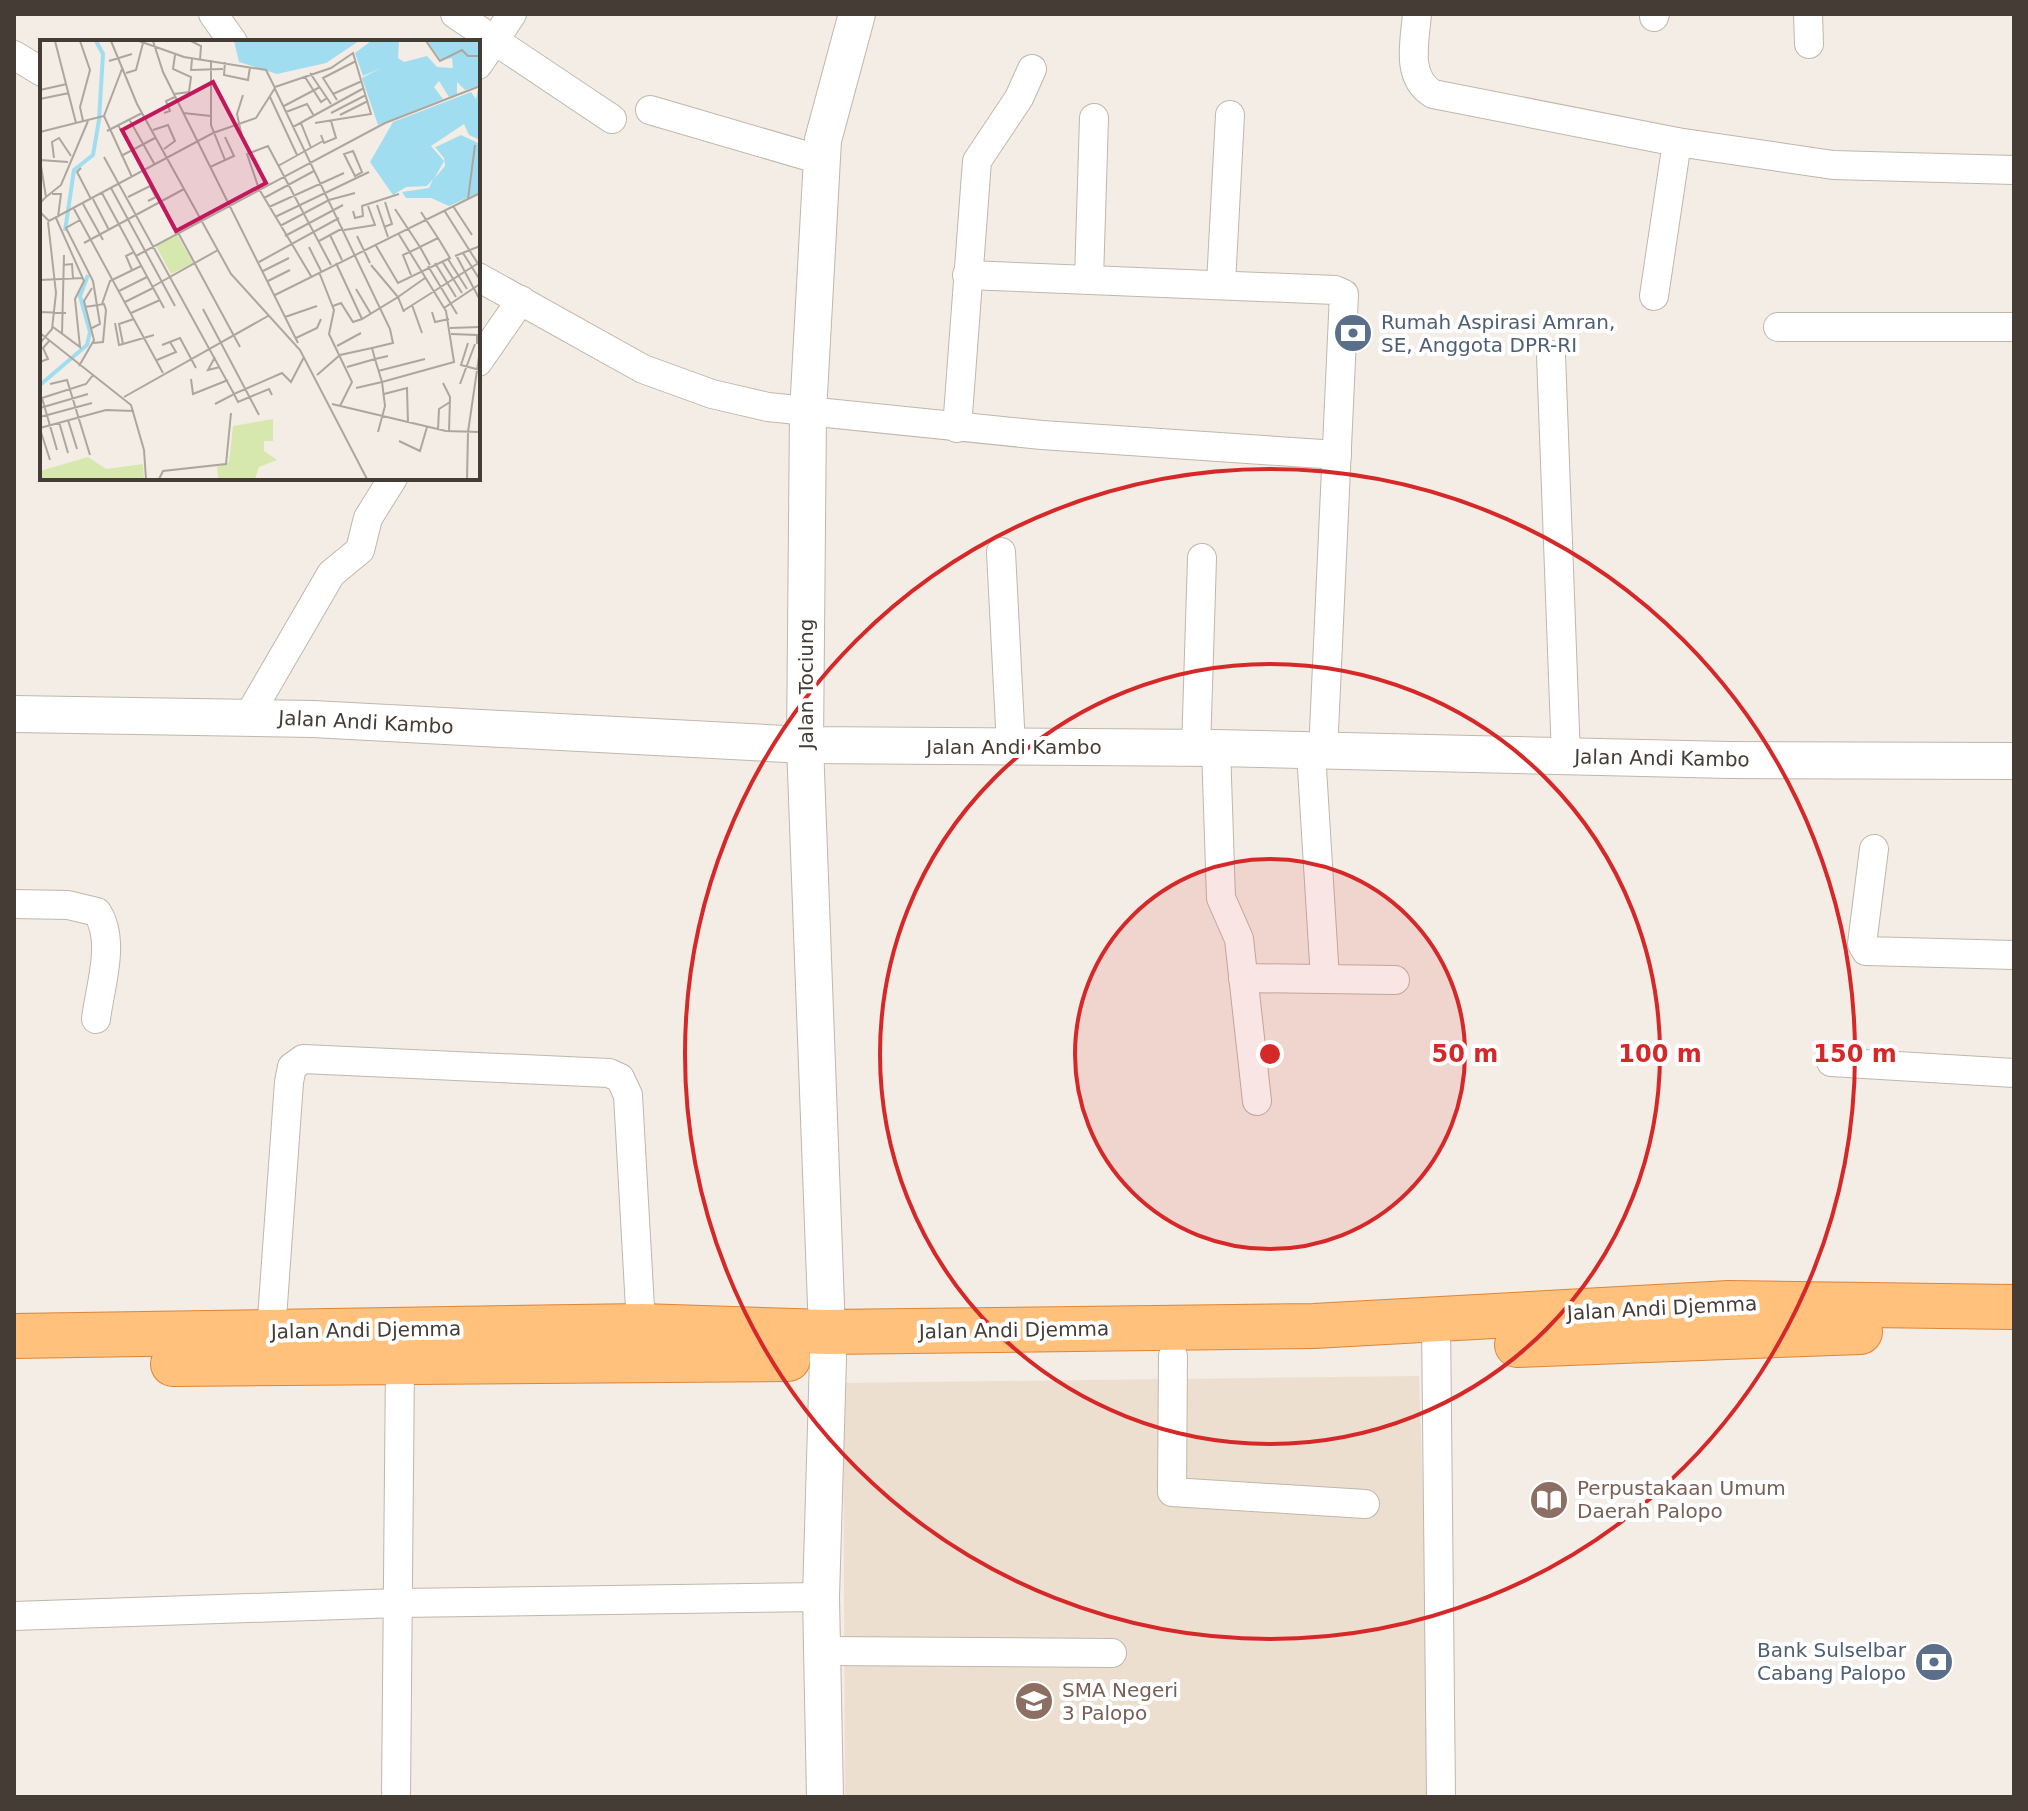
<svg xmlns="http://www.w3.org/2000/svg" width="2028" height="1811" font-family="'DejaVu Sans',sans-serif">
<style>
.education{fill:#ecdfcf}
.lines{fill:none;stroke-linecap:round;stroke-linejoin:round}
.minor-casing{stroke:#c1b6ab;stroke-width:30}
.tertiary-casing{stroke:#c1b6ab;stroke-width:38}
.trunk-casing{stroke:#de8534;stroke-width:46}
.minor{stroke:#fff;stroke-width:28}
.tertiary{stroke:#fff;stroke-width:36}
.trunk{stroke:#ffc17c;stroke-width:44}
.ring{fill:none;stroke:#d62828;stroke-width:4}
.labels{text-anchor:middle;stroke-width:8;stroke-linejoin:round;paint-order:stroke}
.service-label{font-size:20px;fill:#4e5e75;stroke:#fff;text-anchor:start}
.street-label{font-size:20px;fill:#453c35;stroke:#fff}
.education-label{font-size:20px;fill:#785e54;stroke:#fff;text-anchor:start}
.inset-river{fill:none;stroke:#a1ddf0;stroke-width:4}
.inset-road{fill:none;stroke:#ada69f;stroke-width:2}
.view{fill:#c2185b;fill-opacity:0.15;stroke:#c2185b;stroke-width:4}
.inset-edge{fill:none;stroke:#453c35;stroke-width:4}
.centre{fill:#d62828;stroke:#fff;stroke-width:4}
.ring-label{font-size:24px;text-anchor:middle;font-weight:bold;fill:#d62828;stroke:#fff;stroke-width:8;stroke-linejoin:round;paint-order:stroke}
</style>
<rect width="100%" height="100%" fill="#f3ede5"/>
<path class="education" d="M1419 1376 1433 1797H845L843 1383Z"/>
<g class="lines">
<defs>
<g id="minor">
<path d="M213 14 233 42"/>
<path d="M455 14 612 119"/>
<path d="M1417 14C1415 41 1405 77 1433 94L1677 142 1833 165 2014 170"/>
<path d="M1808 14 1809 44"/>
<path d="M1654 17 1655 14"/>
<path d="M14 55 42 72"/>
<path d="M478 65 512 14"/>
<path d="M650 110 821 160"/>
<path d="M967 275 1335 290 1344 294 1323 753"/>
<path d="M478 277 643 369 712 394 768 407 1042 435 1337 455"/>
<path d="M1089 279 1094 118"/>
<path d="M1221 284 1230 115"/>
<path d="M1654 296 1677 142"/>
<path d="M1778 327H2014"/>
<path d="M1551 355 1566 757"/>
<path d="M478 362 521 300"/>
<path d="M957 428 977 161 1019 98 1032 69"/>
<path d="M1001 552 1011 746"/>
<path d="M248 717 331 574 360 550 368 518 393 478"/>
<path d="M1216 748 1221 898 1239 939 1257 1101"/>
<path d="M1196 749 1202 558"/>
<path d="M1311 752 1325 979"/>
<path d="M1874 849 1862 944 1866 951 2014 955"/>
<path d="M14 904 68 905 97 912C116 941 100 986 96 1019"/>
<path d="M1243 978 1395 980"/>
<path d="M1831 1062 2014 1073"/>
<path d="M1436 1321 1441 1797"/>
<path d="M271 1332 289 1082 292 1067 303 1059 609 1073 620 1078 628 1095 641 1326"/>
<path d="M1173 1356 1172 1492 1365 1504"/>
<path d="M14 1616 399 1603 821 1597"/>
<path d="M822 1651 1112 1653"/>
<path d="M396 1797 400 1362"/>
</g>
<g id="tertiary">
<path d="M14 714 313 719 805 745 1216 748 1729 760 2014 761"/>
<path d="M825 1797 821 1597 828 1358 805 745 808 413 823 140 857 14"/>
</g>
<g id="trunk">
<path d="M14 1336 641 1326 826 1332 1314 1326 1729 1303 2014 1307"/>
<path d="M1517 1345 1860 1332"/>
<path d="M173 1364 788 1359"/>
</g>
</defs>
<use href="#minor" class="minor-casing"/>
<use href="#tertiary" class="tertiary-casing"/>
<use href="#trunk" class="trunk-casing"/>
<use href="#minor" class="minor"/>
<use href="#tertiary" class="tertiary"/>
<use href="#trunk" class="trunk"/>
</g>
<circle cx="1270" cy="1054" r="195" fill="#d62828" fill-opacity=".12"/>
<g class="ring">
<circle cx="1270" cy="1054" r="195"/>
<circle cx="1270" cy="1054" r="390"/>
<circle cx="1270" cy="1054" r="585"/>
</g>
<defs>
<symbol id="bank-disc" viewBox="-11 -11 22 22"><circle r="9.5" fill="#5c6f8a" stroke="#fff"/><path d="M-6-4H6V4H-6ZM0-2.3a2.3 2.3 0 1 0 0 4.6a2.3 2.3 0 1 0 0-4.6Z" fill="#fff"/></symbol>
<symbol id="library-disc" viewBox="-11 -11 22 22"><circle r="9.5" fill="#8d6e63" stroke="#fff"/><path d="M-6-4Q-3-5.5-.7-3.5V5Q-3 3-6 4ZM6-4Q3-5.5 .7-3.5V5Q3 3 6 4Z" fill="#fff"/></symbol>
<symbol id="school-disc" viewBox="-11 -11 22 22"><circle r="9.5" fill="#8d6e63" stroke="#fff"/><path d="M0-5L7-2L0 1L-7-2ZM-4 1L0 2.5L4 1V4Q0 6-4 4Z" fill="#fff"/></symbol>
</defs>
<g fill-rule="evenodd">
<use href="#bank-disc" x="1331" y="311" width="44" height="44"/>
<use href="#library-disc" x="1527" y="1478" width="44" height="44"/>
<use href="#bank-disc" x="1912" y="1640" width="44" height="44"/>
<use href="#school-disc" x="1012" y="1679" width="44" height="44"/>
</g>
<g class="labels">
<g class="service-label">
<text x="1381" y="329">Rumah Aspirasi Amran,<tspan x="1381" dy="23">SE, Anggota DPR-RI</tspan></text>
<text x="1906" y="1657" text-anchor="end">Bank Sulselbar<tspan x="1906" dy="23">Cabang Palopo</tspan></text>
</g>
<g class="street-label">
<text transform="translate(806 684) rotate(-90)" y="7">Jalan Tociung</text>
<text transform="translate(366 722) rotate(3)" y="7">Jalan Andi Kambo</text>
<text x="1014" y="754">Jalan Andi Kambo</text>
<text transform="translate(1662 758) rotate(1)" y="7">Jalan Andi Kambo</text>
<text transform="translate(1662 1308) rotate(-3)" y="7">Jalan Andi Djemma</text>
<text transform="translate(366 1330) rotate(-1)" y="7">Jalan Andi Djemma</text>
<text transform="translate(1014 1330) rotate(-1)" y="7">Jalan Andi Djemma</text>
</g>
<g class="education-label">
<text x="1577" y="1495">Perpustakaan Umum<tspan x="1577" dy="23">Daerah Palopo</tspan></text>
<text x="1062" y="1697">SMA Negeri<tspan x="1062" dy="23">3 Palopo</tspan></text>
</g>
</g>
<g transform="translate(40 40)">
<rect width="440" height="440" fill="#f3ede5"/>
<path d="M137 194 153 223 131 234 116 206ZM233 379V401H224V411L237 420 219 427 215 439H178L177 427 189 422 193 386ZM48 417 66 429 103 424 104 439H0V431Z" fill="#d7e8ae"/>
<path d="M194 1H319L286 23 237 34 199 22ZM331 1H359L358 18 364 22 387 16 397 27 413 28 412 18 401 20 387 1H440V45L425 50 417 42V54L409 57 399 41 394 47 403 59 338 85 322 38 341 28 323 36 315 13ZM438 49 440 53V100L429 95 424 84 391 106 404 121 394 139 405 126 404 118 395 107 398 106 421 95 440 104V152L409 166 391 158H366L362 152 389 148 393 139 387 146 366 147 353 155 330 122 353 82 431 52 436 59Z" fill="#a1ddf0"/>
<path class="inset-river" d="M25 191 34 130 53 115 59 80 63 14 56 1M0 345 47 305 50 292 40 256 48 235"/>
<path class="inset-road" d="M15 1 36 83M40 1 50 30 40 67 43 81M71 1 97 64 191 234 260 310 327 439M113 1 123 32 258 303M151 1 161 6 160 20M386 1 400 21 422 10 428 16H440M152 19 151 30 183 29M171 20V85L185 120M69 21 92 14M185 22 184 35 208 40 210 27M86 33 96 30 103 3M270 33 291 64M265 37 281 62 287 58M235 47 291 28 313 13 331 74 275 83M235 49 350 289 353 303 332 308 335 319 307 327M0 50 27 44M134 54 149 52 151 37 133 29 135 15M293 54 322 41M230 57 257 115M0 59 29 53M297 60 283 38 316 21M244 66 280 47M246 72 267 64 274 76M124 73 130 71 126 61 135 57M143 73 171 76M291 73 326 55M300 75 328 61M64 76 92 137M89 79 115 125M261 83 271 108M78 85 104 131M253 87 324 48M113 90 128 85 135 101 124 109M67 91 102 73M0 92 64 76 82 29M281 95 284 103 296 98 291 81M202 97 197 74 203 55M313 111 322 132 315 136 304 114ZM81 116 115 98M64 117 194 354 242 333 251 342 264 317M14 118 12 102 19 98 31 116M0 120 6 157 0 163M0 120 28 122M238 126 283 101M170 127 194 116 185 97M41 128 37 132 51 159M71 148 135 266M62 153 124 268M12 154H21L18 177M6 157 21 145 48 81M88 157 110 146 116 157 108 161M224 158 274 131M53 159 69 190M428 159 435 105M121 161 200 307M43 164 63 200M337 165 348 197M413 166 432 195M229 167 304 133M34 169 123 333M355 169 380 207 398 198 381 172M404 170 440 227M313 171 315 178 323 176 322 166 359 154M0 172 9 181 173 93 216 78 235 48 226 30 144 17 99 1M235 177 329 132M40 180 26 188 53 241 60 284 52 288M240 186 289 160 315 153M344 187 352 184 345 162M304 190 335 185 328 166M290 195 302 220M245 196 303 165M317 196 330 223M279 201 303 188M44 203 144 149M335 204 358 243 410 218 398 198M269 207 281 231M423 213 440 240M416 215 440 260M96 216 345 83 440 46M415 216 440 206M408 219 427 249M402 221 422 253M219 222 299 178M296 223 322 279 358 257 331 225M395 223 416 257M23 225 32 224 33 239M388 226 417 274M92 230 86 216 94 212M223 231 249 218M279 232 294 270 289 294 312 342 300 366M371 235 363 215 380 207 390 225M271 236 219 149 207 114 228 106 291 225M0 240 43 238M228 241 250 230M112 247 178 210M316 249 331 274M79 251 107 237M235 255 440 153M85 262 113 248M62 264 70 241 101 226M372 265 382 293M293 266 301 263 313 282 322 279M45 267 64 264 66 270 63 302 53 303M404 268 440 244M163 269 219 375M363 271 440 222M0 272 26 273M364 272 358 257 385 238M392 272 395 282 409 279M91 273 120 260M245 277 277 266M94 279 79 284 83 304 114 295M75 283 79 305 83 304M13 287 40 307 35 259 44 241 16 178M410 288 440 287M0 293 91 365 104 410 106 439M22 294 24 215M411 294 437 295V304M256 298 277 288 281 279M0 303 12 289 16 253 8 182M428 303 421 325 440 330M122 305 140 298 156 328M297 306 321 293M348 316 335 319 342 342 414 322 406 271 358 193M175 317 168 330 180 327M117 320 136 312 130 302M0 322 8 319 3 308 10 300M39 326 54 300 44 261 52 248M338 331 385 319M277 335 300 315 332 308M151 339 153 354 188 340M403 343 410 357 409 392M10 344 27 340 50 415M420 344 435 304M316 348 342 342 345 366 338 392M344 354 367 348 368 383M84 357 228 276M175 364 194 354 198 362 229 349 232 355M292 364 406 391 440 392M0 368 48 354M0 377 52 363M28 380 37 409M19 382 28 413M0 388 66 370 94 371M0 389 10 420M398 390 399 369 410 362M428 392 440 310M439 392 440 362M359 401 380 411 387 387M17 410 2 358 46 344 53 335M119 439 123 431 186 424 191 373M427 439 428 392"/>
<path class="view" d="M173 42 226 143 136 191 82 90Z"/>
<rect width="440" height="440" class="inset-edge"/>
</g>
<circle cx="1270" cy="1054" r="12" class="centre"/>
<g class="ring-label">
<text x="1465" y="1062">50 m</text>
<text x="1660" y="1062">100 m</text>
<text x="1855" y="1062">150 m</text>
</g>
<rect width="2028" height="1811" fill="none" stroke="#453c35" stroke-width="32"/>
</svg>
